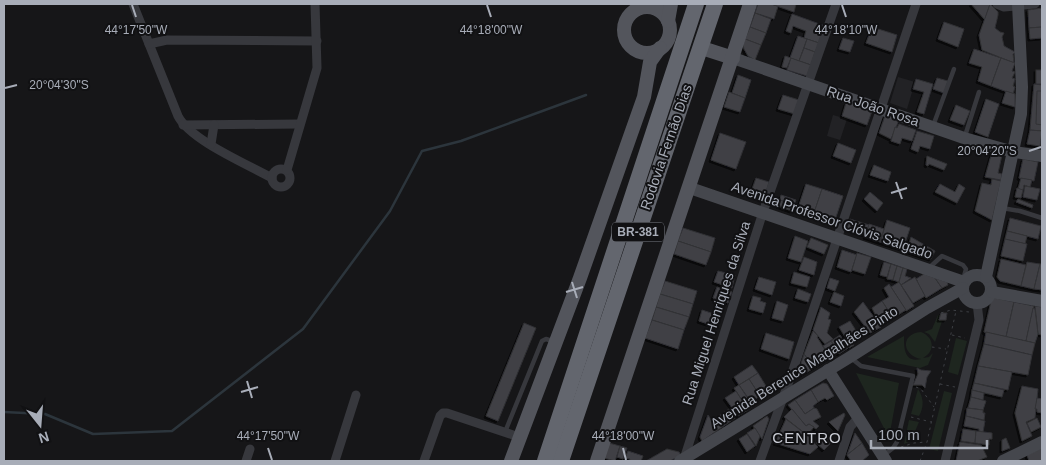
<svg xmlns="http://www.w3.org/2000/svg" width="1046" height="465" font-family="Arial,sans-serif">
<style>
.built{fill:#222225}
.green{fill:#1e261f}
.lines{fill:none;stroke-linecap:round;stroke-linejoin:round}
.stream{stroke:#2c353c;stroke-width:2.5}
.building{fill:#404145;stroke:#303034;filter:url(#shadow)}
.path{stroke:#3d3f44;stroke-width:1;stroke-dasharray:2.5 4;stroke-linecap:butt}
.lane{stroke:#37383d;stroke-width:4.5}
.street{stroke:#37383d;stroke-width:9}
.secondary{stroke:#45474d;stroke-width:12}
.primary{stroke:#53555c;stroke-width:14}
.highway{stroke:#63666e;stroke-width:16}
.ticks{fill:none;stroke:#a8adb8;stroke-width:2}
.labels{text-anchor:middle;stroke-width:4;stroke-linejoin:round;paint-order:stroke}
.shield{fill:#111113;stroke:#7b7e86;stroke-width:1}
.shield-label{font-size:12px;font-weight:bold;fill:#a8adb8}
.street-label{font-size:14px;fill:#a8adb8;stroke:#111113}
.neighbourhood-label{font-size:15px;letter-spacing:1px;fill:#c9ccd4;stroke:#111113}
.ticks-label{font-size:12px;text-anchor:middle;fill:#a8adb8;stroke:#111113;stroke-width:4;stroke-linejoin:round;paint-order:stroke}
</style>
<defs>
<filter id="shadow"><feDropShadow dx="-2" dy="2" stdDeviation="0" flood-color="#0009"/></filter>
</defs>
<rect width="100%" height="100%" fill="#161618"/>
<g class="built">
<path d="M898 77 915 82 907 109 890 103Z"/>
<path d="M833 115 847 119 840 140 827 136Z"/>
</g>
<g class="green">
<path d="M938 315H940L939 320 942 321 935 342 929 334 924 332 932 329Z"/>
<path d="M921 332C934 337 936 351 923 358L929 357 933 353 928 365 920 368 867 357 904 336C904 348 904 363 921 359 903 356 899 334 921 332Z"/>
<path d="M956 338 967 341 958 375 948 372Z"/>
<path d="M856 373 899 383 889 438Z"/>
<path d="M918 389C924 398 924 407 919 416L911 414Z"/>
<path d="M944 391 952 393 938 451 929 449Z"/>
<path d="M909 420 919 422 911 441 904 444Z"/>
</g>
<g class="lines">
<path class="stream" d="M4 412 45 414 93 434 172 431 303 329 390 211 422 151 461 141 586 95"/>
</g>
<g class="building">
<path d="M758 4H771L778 6 774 19 755 13Z"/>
<path d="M771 4H796L794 12Z"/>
<path d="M971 4H990L985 20Z"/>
<path d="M990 4 998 12V15L995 28 1000 32 1004 33 1002 37 1004 46 1015 52 1013 54 1014 63 982 50 979 35Z"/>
<path d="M1042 8V27L1029 28 1028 10Z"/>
<path d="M755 13 771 19 766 33 750 27Z"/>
<path d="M792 14 825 26 819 43 804 38 806 31 793 26 791 33 786 31Z"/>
<path d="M944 22 964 29 958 47 938 39Z"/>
<path d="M750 27 766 33 761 45 745 39Z"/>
<path d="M872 27 897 35 892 52 866 43Z"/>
<path d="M1042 27V38L1030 39 1029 28Z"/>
<path d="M798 36 807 39 799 61 790 58Z"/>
<path d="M843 38 854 41 850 52 839 49Z"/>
<path d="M745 39 761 45 755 60 748 56 744 49 743 45Z"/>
<path d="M807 39 819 43 815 52 804 48Z"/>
<path d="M804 48 815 52 811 65 799 61Z"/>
<path d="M974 49 1001 58 991 86 978 81 982 67 969 63Z"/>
<path d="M785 56 791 58 787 68 782 67Z"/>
<path d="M791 58 811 65 807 76 787 70Z"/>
<path d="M1001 58 1015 63 1012 71 1015 72 1012 78 1015 79 1013 86 1015 87 1013 94 991 86Z"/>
<rect x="1036" y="70" width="6" height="14"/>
<path d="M738 75 751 80 745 98 732 93Z"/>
<path d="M937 78 948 81 944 93 933 89Z"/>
<path d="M916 79 933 84 924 114 917 112 924 92 913 89Z"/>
<path d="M1034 84 1042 85V131L1030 130Z"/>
<path d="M1006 91 1015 94V107L1002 103Z"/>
<path d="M1037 91H1042V125L1036 124Z"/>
<path d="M729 92 745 98 740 112 724 107Z"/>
<path d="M783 95 799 100 795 114 778 109Z"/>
<path d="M986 99 999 104 988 137 975 132Z"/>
<path d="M846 103 872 111 867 125 842 116Z"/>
<path d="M956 105 970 111 964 125 950 120Z"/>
<path d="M885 116 899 120 891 139 879 133Z"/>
<path d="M899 124 916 130 912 141 902 138 900 144 891 141 895 127 897 128Z"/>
<path d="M1030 130 1042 131 1040 146 1027 144Z"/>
<path d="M917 131 934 136 930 149 920 146 918 152 911 149Z"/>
<path d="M720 133 746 142 736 169 711 160Z"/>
<path d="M838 143 856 150 851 163 833 156Z"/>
<path d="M992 152 1002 155 998 173 1002 174 1001 180 985 177Z"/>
<path d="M927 156 947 164 944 170 929 164 928 166 926 165Z"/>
<path d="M1023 159 1038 162 1034 181 1019 178Z"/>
<path d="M874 165 891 172 888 181 870 175Z"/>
<path d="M756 178 769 182 764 199 750 195Z"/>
<path d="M1021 178 1032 180 1030 187 1024 185 1023 190 1018 189Z"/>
<path d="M992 179 1001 181 992 220 975 211 982 183 991 185Z"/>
<path d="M806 184 822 189 813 216 797 211Z"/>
<path d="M940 184 955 192 959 184 965 188 957 203 935 192Z"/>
<path d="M1025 186 1040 189 1037 200 1023 197Z"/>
<path d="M1017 188 1023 190 1021 198 1015 197Z"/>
<path d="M822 189 843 196 834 223 813 216Z"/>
<path d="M870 192 883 203 877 211 864 199Z"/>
<path d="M781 195 796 200 794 205 780 200Z"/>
<path d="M1018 199 1033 205 1032 208 1016 202Z"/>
<path d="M780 200 794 205 792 211 778 206Z"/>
<path d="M1010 218 1041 226 1038 239 1007 231Z"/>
<path d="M850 219 869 225 866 235 847 229Z"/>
<path d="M887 220 910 228 903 249 880 242Z"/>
<path d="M869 224 884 229 880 242 865 237Z"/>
<path d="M683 228 715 238 711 252 678 241Z"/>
<path d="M1007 231 1027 236 1025 244 1005 239Z"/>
<path d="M795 236 808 241 801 262 788 258Z"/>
<path d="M911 237 935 251 931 259 907 251Z"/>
<path d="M811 238 828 245 824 254 807 247Z"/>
<path d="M1005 239 1027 244 1023 261 1001 256Z"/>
<path d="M678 241 711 252 706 265 674 254Z"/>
<path d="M842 250 857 255 851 272 837 267Z"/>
<path d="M857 253 871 257 865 274 852 270Z"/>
<path d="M804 257 817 262 814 275 799 270Z"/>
<path d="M1001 259 1026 265 1021 286 1000 281 997 277Z"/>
<path d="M884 262 891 264 887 277 880 275Z"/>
<path d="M1027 262 1040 264 1034 289 1021 286Z"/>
<path d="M891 264 897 266 893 280 887 279Z"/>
<path d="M1040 264H1042V290L1034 289Z"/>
<path d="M897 266 903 268 899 282 893 280Z"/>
<path d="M903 268 907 269 905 276 911 278 901 285 899 282Z"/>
<path d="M718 271 735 275 732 288 714 282Z"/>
<path d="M794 272 810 277 807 287 791 283Z"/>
<path d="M924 274 935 278 942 288 926 298 917 282 918 281 916 279Z"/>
<path d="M759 277 776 282 772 295 755 289Z"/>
<path d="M915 277 925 296 913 303 901 285Z"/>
<path d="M830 278 839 281 835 291 827 288Z"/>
<path d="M935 278 947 282 948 285 942 288Z"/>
<path d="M665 281 697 291 693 304 660 294Z"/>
<path d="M899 282 914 306 906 311 891 287Z"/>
<path d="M889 284 906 310 893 318 882 301 889 297 884 288Z"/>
<path d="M717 287 732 292 728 303 713 298Z"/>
<path d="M798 289 811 294 808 302 795 298Z"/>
<path d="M834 292 844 296 841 306 830 302Z"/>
<path d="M660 294 693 304 689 317 656 307Z"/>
<path d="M753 296 761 298 760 301 766 303 763 313 749 309Z"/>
<path d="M995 298 1014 302 1006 337 984 332 991 301Z"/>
<path d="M777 301 788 305 783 321 772 318Z"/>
<path d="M882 301 893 318 881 326 872 308Z"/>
<path d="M863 302 881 327 870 333 854 312Z"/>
<path d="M1014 302 1034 306 1026 341 1006 337Z"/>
<path d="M1035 306 1042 307V335L1038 334Z"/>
<path d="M656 307 689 317 684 330 652 320Z"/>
<path d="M821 307 830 313 828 319 831 320 827 333 833 339 825 344 813 330Z"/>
<path d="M1033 308 1035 309 1038 334 1035 343 1026 341Z"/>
<path d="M702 310 720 316 717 327 699 321Z"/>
<path d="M941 313H947L946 320H939Z"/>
<path d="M652 320 684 330 678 349 645 338Z"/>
<path d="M850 321 858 334 847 340 839 327Z"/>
<path d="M524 323 536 328 498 421 486 416Z"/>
<path d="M813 331 818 336 817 337 830 358 814 368 804 354Z"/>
<path d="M986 332 1035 343 1032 355 984 344Z"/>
<path d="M766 333 794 342 789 359 761 349Z"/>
<path d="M840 335 848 348 839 354 831 341Z"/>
<path d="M850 339 854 345 849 348 845 342Z"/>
<path d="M831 341 838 353 831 358 823 346Z"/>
<path d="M984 344 1032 355 1028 375 978 366Z"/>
<path d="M804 354 814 368 802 375 799 370Z"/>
<path d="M752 365 758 373 739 385 734 377Z"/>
<path d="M978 366 1012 372 1008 390 974 383Z"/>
<path d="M917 368 921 370 931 371 927 377 925 388 922 385H913L918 374Z"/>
<path d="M758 373 769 391 760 396 749 379Z"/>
<path d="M749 379 760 396 751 402 739 385Z"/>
<path d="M823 383 827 384 834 396 827 400 825 398 818 402 811 390Z"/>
<path d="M974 383 1004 390 1002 397 972 390Z"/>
<path d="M739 385 753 406 748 410 734 388Z"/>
<path d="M1022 386 1038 389 1035 418 1026 422 1032 436 1022 441 1015 413Z"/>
<path d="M811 390 818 402 813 406 814 408 805 414 795 400Z"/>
<path d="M972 390 984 393 983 400 971 397Z"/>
<path d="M736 391 748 410 738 416 725 398Z"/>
<path d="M971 397 986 401 983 410 968 408Z"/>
<path d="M1037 398 1042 399V413L1037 412V409H1035Z"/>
<path d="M795 400 805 414 814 408 817 409 821 417 813 421 819 426 816 429 809 424 806 426 788 405Z"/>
<path d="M967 408 983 410V413H985L984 420 966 416Z"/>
<path d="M729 409 735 418 718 430 712 421Z"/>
<path d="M792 409 806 426 809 424 814 427 807 435 784 417Z"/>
<path d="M844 413 845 415 838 431 829 422Z"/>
<path d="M708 415 718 430 702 441 700 437Z"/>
<path d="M767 416 769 419 762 439 753 426Z"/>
<path d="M966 416 985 421 983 432 979 431V429L964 426Z"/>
<path d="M1037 418 1041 427 1031 432 1027 423Z"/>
<path d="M786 419 808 436 818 447 810 454 775 443Z"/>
<path d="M755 428 760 436 756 446 747 433Z"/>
<path d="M963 429 976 431 975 443 961 441Z"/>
<path d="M976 431 992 433V439H989V445L975 443Z"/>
<path d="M855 433 862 443 847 455Z"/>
<path d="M747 434 755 446 747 452 739 439Z"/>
<path d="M826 434 833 441 824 450 816 443Z"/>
<path d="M1006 438 1010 448 1002 451V440Z"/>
<path d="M960 442 981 445 987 457 977 461H956Z"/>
<path d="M609 443 620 446 615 461 604 458Z"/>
<path d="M862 443 869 455 862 461H851L847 455Z"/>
<path d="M620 446 627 448 623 459 617 457Z"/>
<path d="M1042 448V461H1029L1027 455Z"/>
<path d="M667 449 679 452 681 455 670 461H646Z"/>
<path d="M628 451 643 456 641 461H629L630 459 625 458Z"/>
</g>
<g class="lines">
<g class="path">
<path d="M941 313 951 310 969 312"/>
<path d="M952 335 965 338"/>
<path d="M932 347 946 349"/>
<path d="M940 384 955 387"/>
<path d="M916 387 921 389 934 407"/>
<path d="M911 417 931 422"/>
<path d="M901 447 914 443 926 442"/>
<path d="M920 461 927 442 956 311"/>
</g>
<g class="lane">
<path d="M933 126 954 69"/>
<path d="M965 136 979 92"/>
<path d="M1002 208 1020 211 1042 218"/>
<path d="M930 267 942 256 963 265 966 269 964 276 967 279"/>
<path d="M851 358 861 366 913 376 897 442 893 448 884 455"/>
<path d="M505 432 542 341 546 339 555 342"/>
</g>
<g class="street">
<path d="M133 4 178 116C190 140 247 164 272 178"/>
<path d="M997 4 1004 7 1035 4"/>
<path d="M149 44 167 40 317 41"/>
<path d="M183 125 299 124"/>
<path d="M211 144 214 125"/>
<circle cx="281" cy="178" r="9"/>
<path d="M287 170 317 68 315 4"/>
<path d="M684 459 763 212 836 4"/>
<path d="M246 461 250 449"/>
<path d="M335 461 356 395"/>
<path d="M424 461 440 416 443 413H447L519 437"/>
<path d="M760 461 792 373 916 4"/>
<path d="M839 461 850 427 858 418"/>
<path d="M945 461 979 320 977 303"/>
</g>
<g class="secondary">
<path d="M733 58 964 138 1014 152 1042 156"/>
<path d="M690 188 964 282"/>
<circle cx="977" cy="289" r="14"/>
<path d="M986 277 1021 114 1022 87 1018 4"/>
<path d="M992 292 1042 301"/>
<path d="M828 370 886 461"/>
<path d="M680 461 850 357 927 308 963 288"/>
<path d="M1003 461 1042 442"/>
</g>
<g class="primary">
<circle cx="647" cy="30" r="23"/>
<path d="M668 21 671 4"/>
<path d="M705 49 733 58"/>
<path d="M511 461 580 278 644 97 650 62 660 48"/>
<path d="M597 461 750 4"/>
</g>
<g class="highway">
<path d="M545 461 696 4"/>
<path d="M561 461 715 4"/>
</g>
</g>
<path class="ticks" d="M132 5 136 17M487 5 491 17M842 5 846 17M5 88 17 85M1029 151 1041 147M896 182 902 199M891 193 907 188M572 282 577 298M566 292 583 287M247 381 252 398M241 392 258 387M268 448 272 460M623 448 626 460"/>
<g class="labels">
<rect class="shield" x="612" y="222.5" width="52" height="19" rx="4"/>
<g class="shield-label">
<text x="638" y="236">BR-381</text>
</g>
<g class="street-label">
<text transform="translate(873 106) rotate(19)" y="5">Rua João Rosa</text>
<text transform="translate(666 147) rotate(-71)" y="5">Rodovia Fernão Dias</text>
<text transform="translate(832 220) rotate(19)" y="5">Avenida Professor Clóvis Salgado</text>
<text transform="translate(716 313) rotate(-72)" y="5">Rua Miguel Henriques da Silva</text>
<text transform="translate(804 367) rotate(-32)" y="5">Avenida Berenice Magalhães Pinto</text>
</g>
<g class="neighbourhood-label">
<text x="807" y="443">CENTRO</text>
</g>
</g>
<g class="ticks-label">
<text x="136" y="34">44°17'50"W</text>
<text x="491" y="34">44°18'00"W</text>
<text x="846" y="34">44°18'10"W</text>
<text x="59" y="89">20°04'30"S</text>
<text x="987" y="155">20°04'20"S</text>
<text x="268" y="440">44°17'50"W</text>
<text x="623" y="440">44°18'00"W</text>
</g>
<rect width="1046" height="465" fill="none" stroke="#a8adb8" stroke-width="10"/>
<g transform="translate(40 425) rotate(163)" stroke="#111113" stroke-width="4" paint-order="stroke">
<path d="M0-4L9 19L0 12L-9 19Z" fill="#a8adb8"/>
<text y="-8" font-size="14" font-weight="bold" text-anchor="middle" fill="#a8adb8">N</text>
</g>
<path d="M871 440v8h116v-8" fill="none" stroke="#a8adb8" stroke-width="2.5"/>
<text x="878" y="440" font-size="15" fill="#a8adb8" stroke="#111113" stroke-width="4" paint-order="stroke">100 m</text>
</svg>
